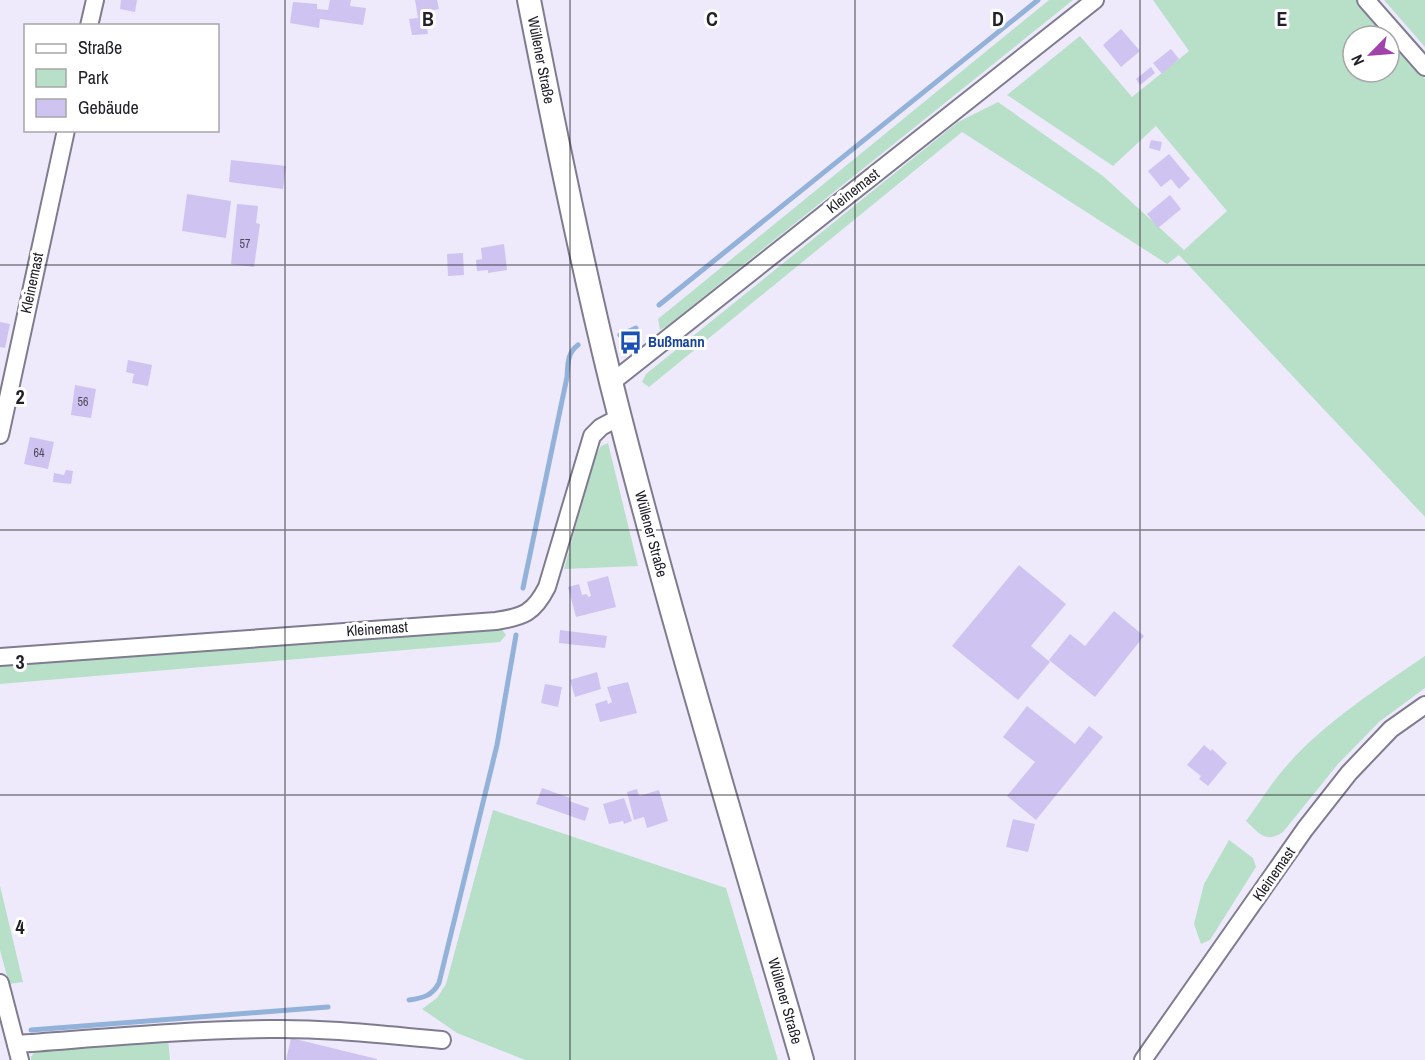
<svg xmlns="http://www.w3.org/2000/svg" width="1425" height="1060" font-family="'Archivo Narrow',sans-serif">
<style>
.green{fill:#b8e0c9}
.lines{fill:none;stroke-linecap:round;stroke-linejoin:round}
.stream{stroke:#92b2d9;stroke-width:5}
.building{fill:#cfc3f2}
.minor-casing{stroke:#807c8f;stroke-width:20}
.major-casing{stroke:#807c8f;stroke-width:26}
.minor{stroke:#fff;stroke-width:16}
.major{stroke:#fff;stroke-width:22}
.grid{fill:none;stroke:#222028;stroke-width:1.5;stroke-opacity:0.55}
.labels{text-anchor:middle;stroke-width:6;stroke-linejoin:round;paint-order:stroke}
.number-label{font-size:12px;fill:#4d495a}
.street-label{font-size:15px;fill:#222028;stroke:#fff}
.transit-label{font-size:15px;font-weight:bold;fill:#164399;stroke:#fff;text-anchor:start}
.grid-label{font-size:20px;text-anchor:middle;font-weight:bold;fill:#222028;stroke:#fff;stroke-width:6;stroke-linejoin:round;paint-order:stroke}
</style>
<rect width="100%" height="100%" fill="#eeeafc"/>
<g class="green">
<path d="M1049 0H1073L667 326 660 330 658 319Z"/>
<path d="M1153 0H1357L1388 36H1353V72H1389V37L1425 79V517L1179 255 1167 264 962 132 649 387 642 382 646 374 958 122 998 102 1103 176 1184 250 1227 211 1156 126 1113 166 1007 95 1080 36 1132 97 1189 51Z"/>
<path d="M1384 0H1425V47Z"/>
<path d="M608 443 638 566 564 569 594 459 601 446Z"/>
<path d="M501 628 506 635 500 642 0 684V664Z"/>
<path d="M1425 656V688L1379 722 1338 764 1283 832C1265 844 1259 833 1246 821 1257 806 1267 790 1278 776 1317 727 1374 691 1425 656Z"/>
<path d="M493 810 726 888 778 1060H525L457 1033 422 1009 437 998 446 984Z"/>
<path d="M1229 840 1253 858 1256 867 1210 940 1201 944 1194 924 1204 884Z"/>
<path d="M0 886 23 982 9 984 0 950Z"/>
<path d="M168 1039 170 1060H31V1057L36 1050Z"/>
</g>
<g class="lines">
<g class="stream">
<path d="M659 305 1038 0"/>
<path d="M620 335 636 328"/>
<path d="M523 588 567 377C568 364 567 353 578 345"/>
<path d="M409 1000C423 998 432 996 439 983L497 745 516 635"/>
<path d="M31 1030 328 1007"/>
</g>
</g>
<g class="building">
<path d="M121 0H137L135 12 120 9Z"/>
<path d="M330 0H351L350 6 366 8 363 25 320 19 319 28 290 23 293 2 317 4V9L328 10Z"/>
<path d="M415 0H437L439 9 425 12 428 34 412 35 409 19 418 18Z"/>
<path d="M1121 29 1140 51 1121 67 1103 45Z"/>
<path d="M1171 49 1179 59 1162 74 1153 63Z"/>
<path d="M1151 67 1155 73 1140 85 1136 79Z"/>
<path d="M1151 140 1162 142 1160 151 1149 148Z"/>
<path d="M1169 154 1190 179 1179 189 1171 179 1161 187 1148 171Z"/>
<path d="M231 160 286 166 283 189 229 182Z"/>
<path d="M187 194 231 201 226 238 182 231Z"/>
<path d="M1170 195 1181 209 1158 228 1147 214Z"/>
<path d="M237 204 258 206 256 223 260 224 254 267 231 264Z"/>
<path d="M504 244 507 270 488 273V270L477 271 476 260 482 259 481 248Z"/>
<path d="M463 253 464 275 448 276 447 254Z"/>
<path d="M0 322 10 324 5 348 0 347Z"/>
<path d="M128 360 152 365 148 386 132 383 134 374 126 372Z"/>
<path d="M75 385 96 389 91 418 71 415Z"/>
<path d="M30 437 54 442 48 469 24 464Z"/>
<path d="M66 470 73 471 71 484 53 482 54 473 64 475Z"/>
<path d="M1019 565 1066 604 1031 646 1050 662 1018 700 952 646Z"/>
<path d="M608 576 616 607 576 617 568 587 579 584 582 595 586 594 589 597 591 596 587 582Z"/>
<path d="M1114 611 1144 636 1095 697 1049 660 1070 634 1085 646Z"/>
<path d="M560 630 607 636 605 648 559 643Z"/>
<path d="M597 672 601 689 575 697 570 680Z"/>
<path d="M628 682 637 713 600 722 595 704 607 700 608 704 612 702 607 687Z"/>
<path d="M545 684 562 687 558 707 541 703Z"/>
<path d="M1027 706 1075 744 1089 726 1103 737 1036 820 1007 796 1035 762 1003 737Z"/>
<path d="M1204 745 1211 751 1212 749 1227 763 1208 786 1199 779 1201 776 1187 765Z"/>
<path d="M542 788 570 798 569 801 589 808 585 821 536 804Z"/>
<path d="M637 789 639 796 659 790 668 821 647 828 644 817 634 820 627 792Z"/>
<path d="M624 798 632 821 624 824 623 821 609 824 603 804Z"/>
<path d="M1013 819 1035 824 1028 852 1006 847Z"/>
<path d="M291 1038 377 1059V1060H286Z"/>
</g>
<g class="lines">
<defs>
<g id="minor">
<path d="M1366 0 1425 67"/>
<path d="M89 26 95 0"/>
<path d="M611 383 1095 0"/>
<path d="M0 435 66 130"/>
<path d="M0 657 496 621C523 617 534 613 547 587L592 436 601 427 620 417"/>
<path d="M0 983 20 1060"/>
<path d="M16 1044C100 1038 185 1030 270 1029 328 1028 385 1035 442 1040"/>
<path d="M1143 1060 1305 829 1349 773 1391 729 1425 705"/>
</g>
<path id="major" d="M529 0C554 128 580 255 611 382 668 610 737 835 802 1060"/>
</defs>
<use href="#minor" class="minor-casing"/>
<use href="#major" class="major-casing"/>
<use href="#minor" class="minor"/>
<use href="#major" class="major"/>
</g>
<path class="grid" d="M285 0V1060M570 0V1060M855 0V1060M1140 0V1060M0 265H1425M0 530H1425M0 795H1425"/>
<defs>
<symbol id="bus-bare" viewBox="-9 -9 18 18"><path d="M-5-6H5V4H4V6H2V4H-2V6H-4V4H-5ZM-3.5-4V0h7V-4ZM-3.5 1.2v1.5H-2V1.2ZM2 1.2v1.5H3.5V1.2Z" fill="#1a4fb4" stroke="#fff" stroke-width="2.5" paint-order="stroke"/></symbol>
</defs>
<g fill-rule="evenodd">
<use href="#bus-bare" x="614" y="326" width="33" height="33"/>
</g>
<g class="labels">
<g class="number-label">
<text x="245" y="248">57</text>
<text x="83" y="406">56</text>
<text x="39" y="457">64</text>
</g>
<g class="street-label">
<text transform="translate(541 60) rotate(79)" y="5">Wüllener Straße</text>
<text transform="translate(853 191) rotate(-38)" y="5">Kleinemast</text>
<text transform="translate(32 283) rotate(-78)" y="5">Kleinemast</text>
<text transform="translate(651 534) rotate(75)" y="5">Wüllener Straße</text>
<text transform="translate(377 629) rotate(-4)" y="5">Kleinemast</text>
<text transform="translate(1274 874) rotate(-55)" y="5">Kleinemast</text>
<text transform="translate(785 1001) rotate(74)" y="5">Wüllener Straße</text>
</g>
<g class="transit-label">
<text x="648" y="347">Bußmann</text>
</g>
</g>
<g class="grid-label">
<text x="428" y="26">B</text>
<text x="712" y="26">C</text>
<text x="998" y="26">D</text>
<text x="1282" y="26">E</text>
<text x="20" y="404">2</text>
<text x="20" y="669">3</text>
<text x="20" y="934">4</text>
</g>
<rect x="24" y="24" width="195" height="108" fill="#ffffff" stroke="#a7a6a9" stroke-width="1.5"/>
<rect x="36" y="44" width="30" height="9" fill="#ffffff" stroke="#a7a6a9" stroke-width="1.5"/>
<text x="78" y="54" font-size="18" fill="#222028">Straße</text>
<rect x="36" y="69" width="30" height="18" fill="#b8e0c9" stroke="#a7a6a9" stroke-width="1.5"/>
<text x="78" y="84" font-size="18" fill="#222028">Park</text>
<rect x="36" y="99" width="30" height="18" fill="#cfc3f2" stroke="#a7a6a9" stroke-width="1.5"/>
<text x="78" y="114" font-size="18" fill="#222028">Gebäude</text>
<g transform="translate(1371 54) rotate(245)"><circle r="28" fill="#ffffff" stroke="#a7a6a9" stroke-width="1.5"/>
<path d="M0-4.5L10 22L0 15L-10 22Z" fill="#a242ab"/>
<text y="-9" font-size="16" font-weight="bold" text-anchor="middle" fill="#222028">N</text>
</g>
</svg>
